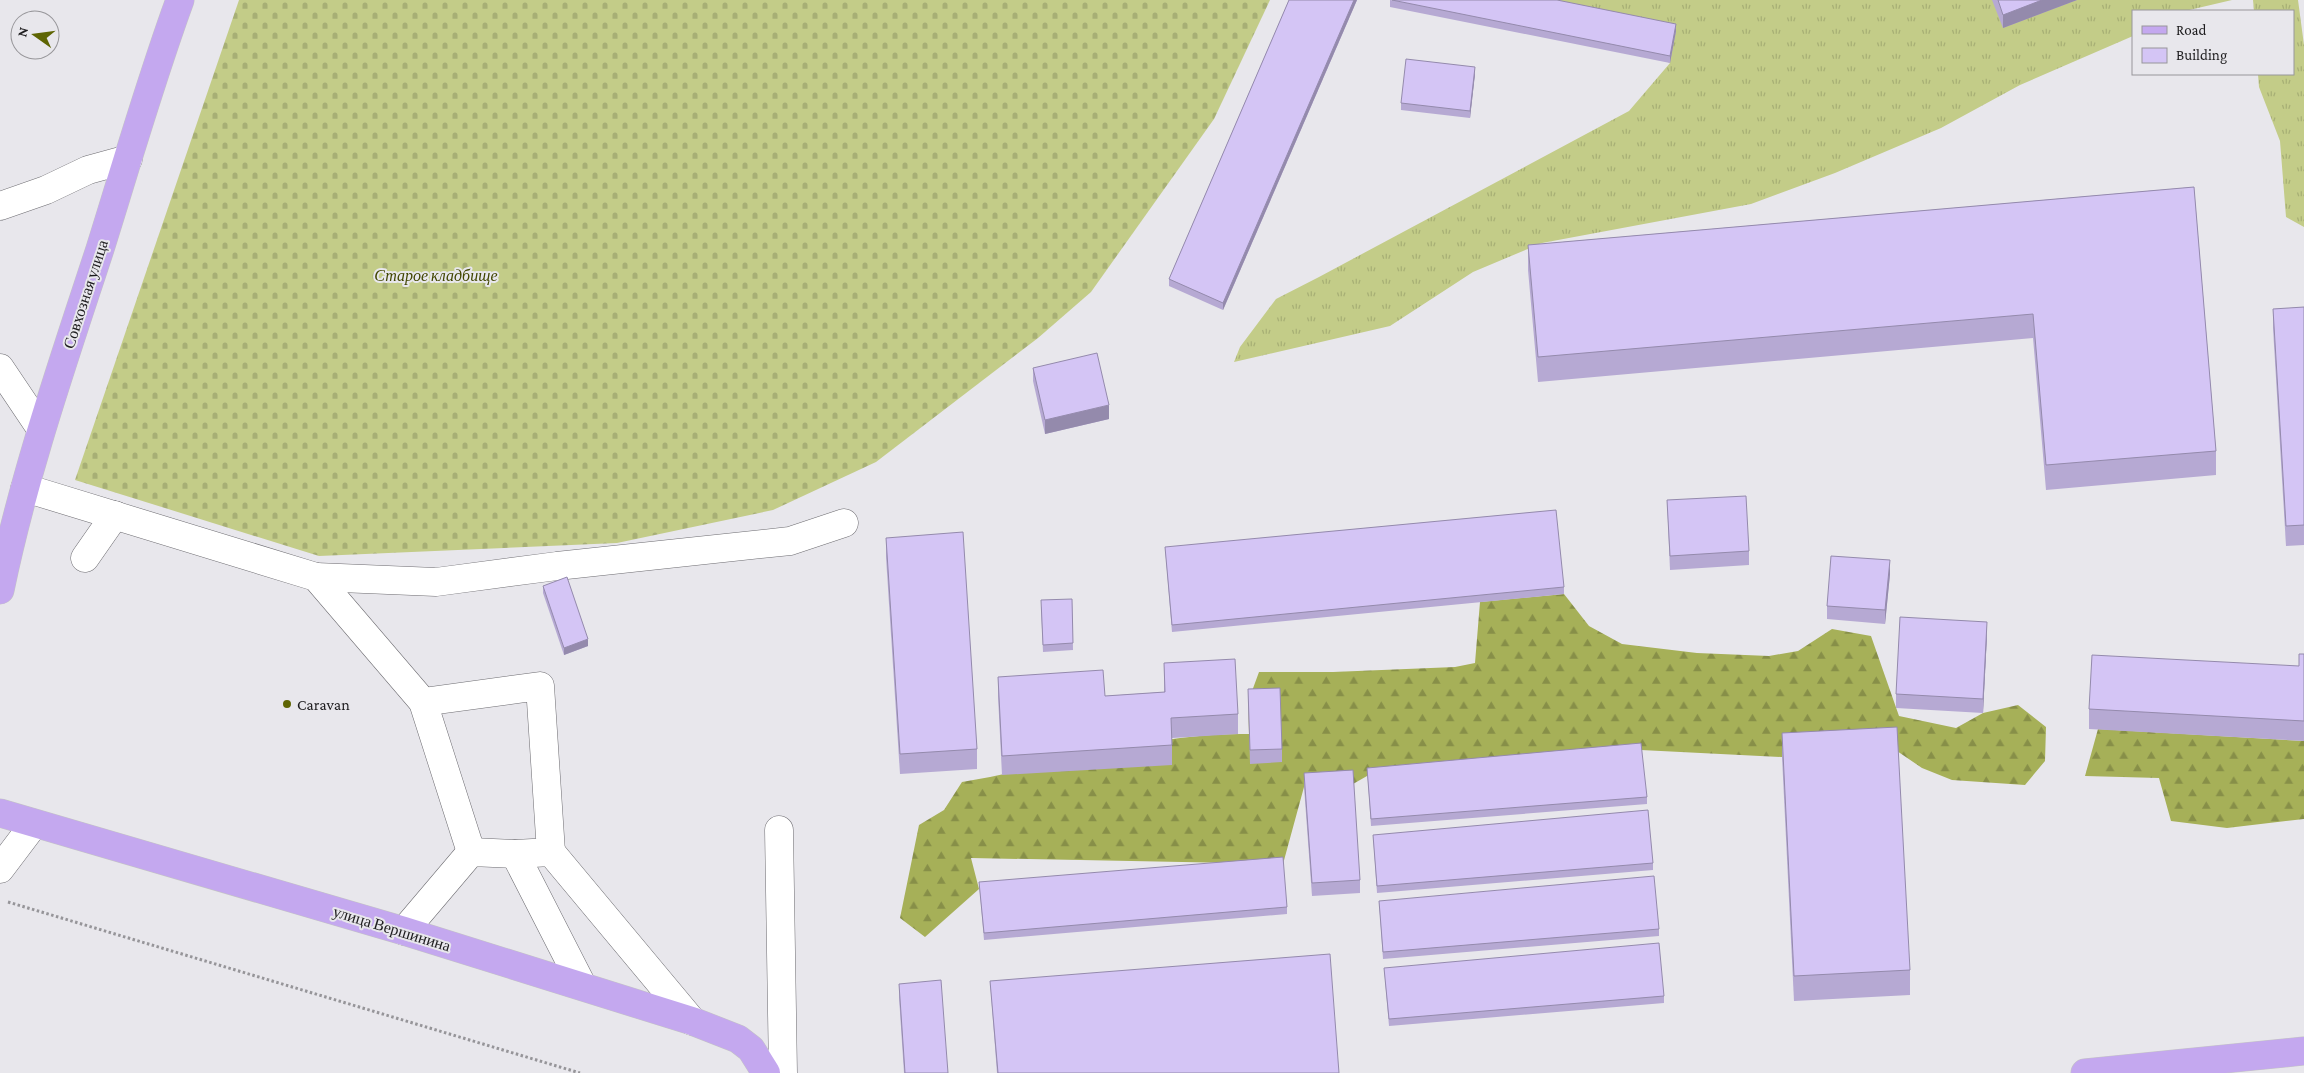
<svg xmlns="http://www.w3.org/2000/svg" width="2304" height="1073" font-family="'Crimson Pro',serif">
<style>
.grass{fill:url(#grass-tufts)}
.forest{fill:url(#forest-firs)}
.cemetery{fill:url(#cemetery-stones)}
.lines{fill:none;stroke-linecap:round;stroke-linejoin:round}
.minor-casing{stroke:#6d6c71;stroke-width:29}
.major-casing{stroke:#c4c4c5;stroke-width:29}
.path{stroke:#969599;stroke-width:3;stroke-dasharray:2.5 2.5;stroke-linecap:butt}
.minor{stroke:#fff;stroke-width:28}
.major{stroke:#c4a8ef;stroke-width:28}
.wall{fill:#b6a9d3}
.shaded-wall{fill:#948aac}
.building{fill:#d4c5f5;stroke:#948aac}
.poi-dot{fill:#5e6503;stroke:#e8e7ec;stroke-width:2}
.labels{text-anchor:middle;stroke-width:4;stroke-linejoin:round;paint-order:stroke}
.park-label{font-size:16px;font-style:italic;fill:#414600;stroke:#e8e7ec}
.street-label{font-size:16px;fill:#1e1d1f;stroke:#e8e7ec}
.poi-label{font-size:16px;fill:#1e1d1f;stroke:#e8e7ec;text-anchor:start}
</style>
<defs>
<pattern id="grass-tufts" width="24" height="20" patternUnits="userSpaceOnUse" patternTransform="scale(1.25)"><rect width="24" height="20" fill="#c3cc88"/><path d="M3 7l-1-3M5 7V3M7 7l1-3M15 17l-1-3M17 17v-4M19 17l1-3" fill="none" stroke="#a7af75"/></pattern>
<pattern id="forest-firs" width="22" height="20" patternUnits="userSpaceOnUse" patternTransform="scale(1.25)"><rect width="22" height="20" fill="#a6b058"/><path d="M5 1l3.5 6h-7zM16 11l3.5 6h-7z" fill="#878f48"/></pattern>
<pattern id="cemetery-stones" width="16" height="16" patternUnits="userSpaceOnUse" patternTransform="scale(1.25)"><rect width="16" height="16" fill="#c3cc88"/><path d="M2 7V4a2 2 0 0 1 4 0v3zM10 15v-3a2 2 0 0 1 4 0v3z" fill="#a7af75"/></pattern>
</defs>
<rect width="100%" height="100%" fill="#e8e7ec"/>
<g class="grass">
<path d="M1522 0H2232L2185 11H2133V36L2020 85 1941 128 1835 173 1751 204 1542 243 1473 272 1390 326 1234 362 1240 347 1276 299 1319 277 1629 111 1670 63Z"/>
<path d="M2253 0H2298L2304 45V227L2286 217 2280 141 2259 87 2258 74H2293V11H2254Z"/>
</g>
<g class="forest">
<path d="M1564 594 1589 626 1622 644 1697 653 1769 656 1798 651 1832 629 1871 636 1899 716 1956 728 1983 713 2018 705 2046 727 2045 761 2025 785 1952 780 1922 768 1897 751 1781 757 1641 750 1367 776 1353 784 1304 787 1283 864 971 858 979 889 925 937 900 918 919 825 944 810 962 782C1058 766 1151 732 1249 734L1248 702 1259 672H1333L1455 667 1475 663 1480 602Z"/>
<path d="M2098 729 2304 741V819L2227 828 2171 821 2159 778 2085 776Z"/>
</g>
<path class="cemetery" d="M239 0H1270L1214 119 1091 292 1038 338 876 462 773 510 617 543 319 556 75 480Z"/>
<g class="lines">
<defs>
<g id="minor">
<path d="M0 206 46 190 88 170 128 159"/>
<path d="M0 368 41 429"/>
<path d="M25 488 316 577 423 702 471 852"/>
<path d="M85 558 115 515"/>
<path d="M316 577 436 582 557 566 790 541 844 523"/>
<path d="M423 702 540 686 551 852"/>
<path d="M779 830 783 1073"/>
<path d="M515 854 582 985"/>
<path d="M0 869 34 824"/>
<path d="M404 931 471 852 515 854 551 852 692 1021"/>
</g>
<g id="major">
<path d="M0 590C24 474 63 362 100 249 126 166 150 82 180 0"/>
<path d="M0 813 404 931 692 1021 738 1039 751 1049 766 1073"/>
<path d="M2085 1073 2304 1051"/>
</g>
</defs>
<use href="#minor" class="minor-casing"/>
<use href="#major" class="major-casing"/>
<path class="path" d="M8 902 580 1073"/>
<use href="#minor" class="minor"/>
<use href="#major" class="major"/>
</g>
<g class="wall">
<path d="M1289 0H1357L1223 310 1169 286V279Z"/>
<path d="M1390 0 1676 31 1670 63 1390 7Z"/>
<path d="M1992 0H2077L2003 28Z"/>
<path d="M1475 74 1470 118 1401 110V103Z"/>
<path d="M2194 187 2216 451V475L2046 490 2033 338 1538 382 1528 270V245Z"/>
<path d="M2304 307V545L2286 546 2273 328V309Z"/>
<path d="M1033 368 1109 419 1045 434 1033 381Z"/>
<path d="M1667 500 1749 551V565L1670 570Z"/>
<path d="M886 538 977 749V769L900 774 886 557Z"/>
<path d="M1165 547 1564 587V594L1172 632Z"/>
<path d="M1890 574 1885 624 1827 619V606Z"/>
<path d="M543 586 588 646 564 655 543 593Z"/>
<path d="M1072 599 1073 650 1043 652 1041 607Z"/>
<path d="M1987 635 1983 713 1896 708V694Z"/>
<path d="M2304 654V741L2089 729V709L2299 666Z"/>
<path d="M1164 663 1238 714V734L1172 738V765L1002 775 998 696V677L1105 696 1164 692Z"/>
<path d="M1248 689 1282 749V762L1250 764Z"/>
<path d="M1782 733 1910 970V995L1794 1001 1782 757Z"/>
<path d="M1367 768 1647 797V804L1371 826Z"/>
<path d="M1304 773 1360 880V893L1312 896 1304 787Z"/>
<path d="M1373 835 1653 863V870L1377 893Z"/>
<path d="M979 882 1287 907V914L984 940Z"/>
<path d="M1379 901 1659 929V936L1383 959Z"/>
<path d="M1384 968 1664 996V1003L1389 1026Z"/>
<path d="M990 981 1339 1073H997Z"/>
<path d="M899 984 948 1073H904L899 997Z"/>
</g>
<g class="shaded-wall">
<path d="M1354 0H1357L1223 310V303Z"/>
<path d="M2042 0H2077L2003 28V15Z"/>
<path d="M1676 24V31L1670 63V56Z"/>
<path d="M1475 67V74L1470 118V111Z"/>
<path d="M1109 405V419L1045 434V420Z"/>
<path d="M1890 560V574L1885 624V610Z"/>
<path d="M1987 622V635L1983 713V699Z"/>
<path d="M588 639V646L564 655V648Z"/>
</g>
<g class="building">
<path d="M1289 0H1354L1223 303 1169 279Z"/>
<path d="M1392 0H1557L1676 24 1670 56Z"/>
<path d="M1998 0H2042L2003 15Z"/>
<path d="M1406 59 1475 67 1470 111 1401 103Z"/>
<path d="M2194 187 2216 451 2046 465 2033 314 1538 357 1528 245Z"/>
<path d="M2304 307V525L2286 526 2273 309Z"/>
<path d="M1097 353 1109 405 1045 420 1033 368Z"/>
<path d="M1746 496 1749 551 1670 556 1667 500Z"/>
<path d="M1556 510 1564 587 1172 625 1165 547Z"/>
<path d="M963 532 977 749 900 754 886 538Z"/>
<path d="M1831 556 1890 560 1885 610 1827 606Z"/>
<path d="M567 577 588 639 564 648 543 586Z"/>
<path d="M1072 599 1073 643 1043 645 1041 600Z"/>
<path d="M1900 617 1987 622 1983 699 1896 694Z"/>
<path d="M2299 654H2304V721L2089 709 2092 655 2299 666Z"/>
<path d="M1235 659 1238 714 1171 718 1172 745 1002 756 998 677 1103 670 1105 696 1165 692 1164 663Z"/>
<path d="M1280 688 1282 749 1250 750 1248 689Z"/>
<path d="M1897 727 1910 970 1794 976 1782 733Z"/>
<path d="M1641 743 1647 797 1371 819 1367 768Z"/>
<path d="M1353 770 1360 880 1312 883 1304 773Z"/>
<path d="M1648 810 1653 863 1377 886 1373 835Z"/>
<path d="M1283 857 1287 907 984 933 979 882Z"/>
<path d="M1654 876 1659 929 1383 952 1379 901Z"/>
<path d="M1659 943 1664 996 1389 1019 1384 968Z"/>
<path d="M1330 954 1339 1073H998L990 981Z"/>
<path d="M941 980 948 1073H905L899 984Z"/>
</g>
<circle class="poi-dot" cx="287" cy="704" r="5"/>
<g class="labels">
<g class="park-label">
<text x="436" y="281">Старое кладбище</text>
</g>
<g class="street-label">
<text transform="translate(85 294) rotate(-72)" y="6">Совхозная улица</text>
<text transform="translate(392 928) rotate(17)" y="6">улица Вершинина</text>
</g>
<g class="poi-label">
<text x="297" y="710">Caravan</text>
</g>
</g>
<rect x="2132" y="10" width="162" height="65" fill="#e8e7ec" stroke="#97969a"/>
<rect x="2142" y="26" width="25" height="8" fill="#c4a8ef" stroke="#97969a"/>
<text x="2176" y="35" font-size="15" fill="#1e1d1f">Road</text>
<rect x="2142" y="48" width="25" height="15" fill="#d4c5f5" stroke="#97969a"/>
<text x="2176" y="60" font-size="15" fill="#1e1d1f">Building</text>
<g transform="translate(35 35) rotate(284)"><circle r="24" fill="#e8e7ec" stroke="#97969a"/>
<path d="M0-4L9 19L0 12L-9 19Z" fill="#5e6503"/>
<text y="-8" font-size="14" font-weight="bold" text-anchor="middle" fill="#1e1d1f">N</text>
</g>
</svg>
